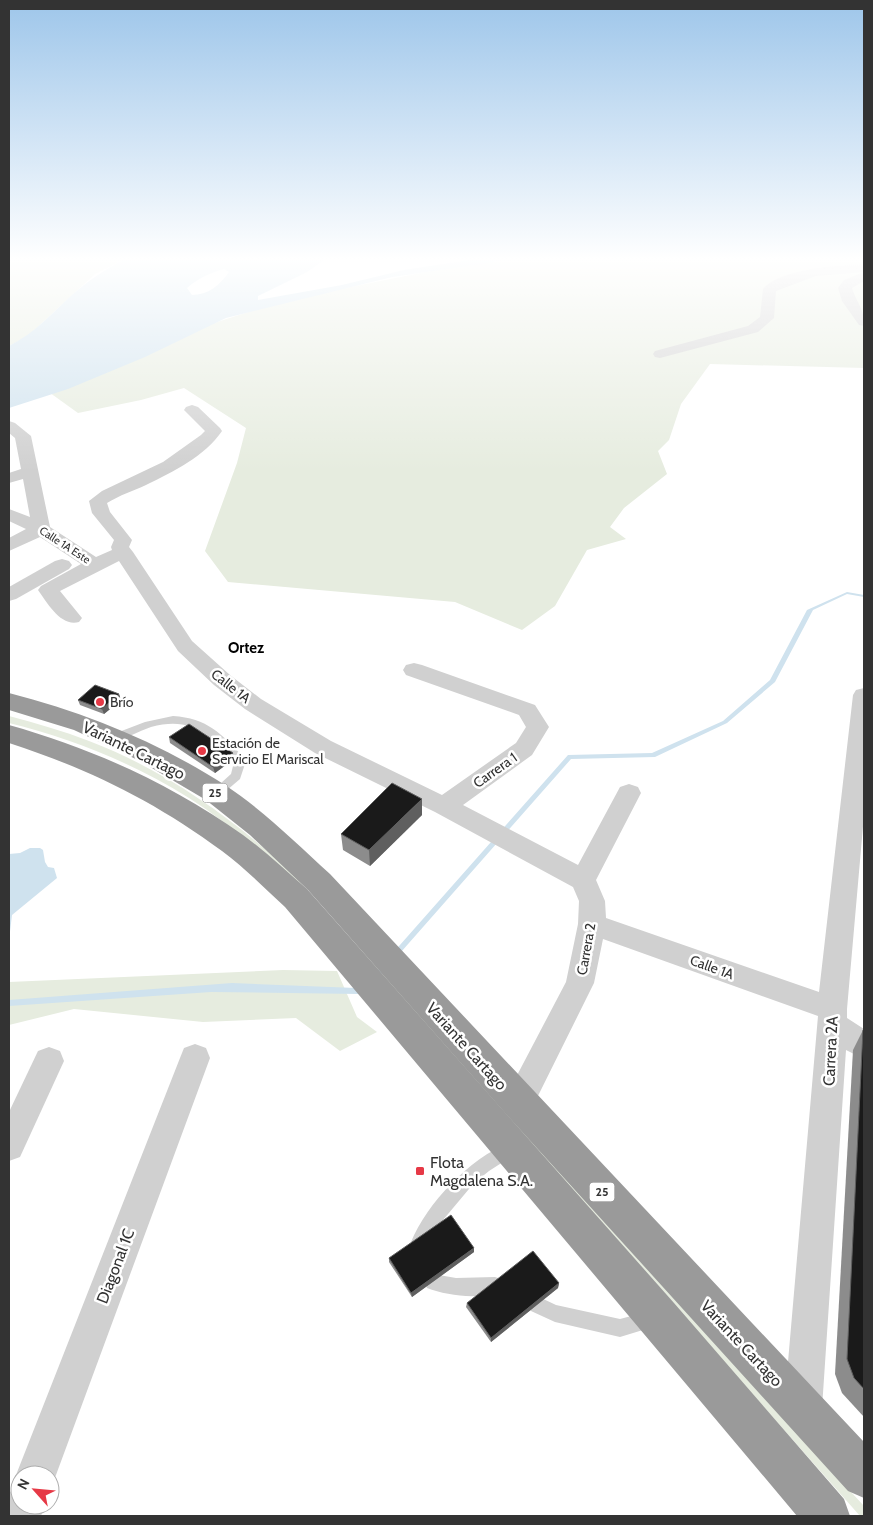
<svg xmlns="http://www.w3.org/2000/svg" width="873" height="1525" font-family="Cabin,sans-serif">
<style>
.green{fill:#e6ecdf}
.water{fill:#cfe2ee;fill-rule:evenodd}
.lines{fill:none;stroke-linecap:round;stroke-linejoin:round}
.lane{fill:#d0d0d0;fill-rule:evenodd}
.street{fill:#d0d0d0;fill-rule:evenodd}
.highway{fill:#9a9a9a;fill-rule:evenodd}
.wall{fill:#8c8c8c}
.shaded-wall{fill:#5f5f5f}
.building{fill:#1a1a1a;stroke:#5f5f5f}
.poi-dot{fill:#e63946;stroke:#fff;stroke-width:2}
.labels{text-anchor:middle;stroke-width:5;stroke-linejoin:round;paint-order:stroke}
.far-street-label{font-size:11px;fill:#333;stroke:#fff}
.shield{fill:#fff;stroke:#707070;stroke-width:1}
.shield-label{font-size:12px;font-weight:bold;fill:#333}
.street-label{font-size:14px;fill:#333;stroke:#fff}
.poi-label{font-size:14px;fill:#333;stroke:#fff;text-anchor:start}
.neighbourhood-label{font-size:15px;font-weight:bold;fill:#000;stroke:#fff}
.near-street-label{font-size:16px;fill:#333;stroke:#fff}
.near-poi-label{font-size:16px;fill:#333;stroke:#fff;text-anchor:start}
</style>
<rect width="100%" height="100%" fill="#fff"/>
<g class="green">
<path d="M9 258H127L95 274 28 336 9 346Z"/>
<path d="M496 258H864V368L710 364 681 404 669 440 658 451 667 474 624 508 610 527 626 539 587 550 555 606 522 630 455 602 228 582 205 551 237 463 246 428 184 388 141 400 78 413 46 390 183 333 285 300Z"/>
<path d="M9 716C36 723 63 731 89 741 165 770 231 817 290 871L757 1390 864 1506V1516H860L708 1344 260 851C237 832 214 814 189 798 135 764 71 738 9 723Z"/>
<path d="M283 970 337 971 357 1017 377 1032 340 1051 296 1018 203 1022 74 1009 9 1025V982Z"/>
</g>
<g class="water">
<path d="M127 258H327L307 272 258 296V300L342 285 404 270 482 258H508L489 263 392 277 226 318 145 357 68 389 9 408V346C35 333 51 314 72 295 89 280 107 268 127 258ZM224 269 229 272C220 285 208 295 192 295L187 288C198 278 210 273 224 269Z"/>
<path d="M847 592 864 595V597L847 594 813 610 775 682 727 723 655 757 571 759 372 985 359 994 211 992 9 1006V1000L232 983 356 988 369 980 568 755 652 753 723 721 770 680 807 610Z"/>
<path d="M30 848H40L43 850 45 862 48 867 54 868 57 878 12 915 9 940V854L20 853Z"/>
</g>
<g class="lines">
<g class="lane">
<path d="M173 716C207 718 222 734 244 758L246 761 240 779 220 796 216 797 210 793 231 774 234 762C209 734 191 716 151 727 139 731 127 738 115 742L110 738 111 735 145 722Z"/>
<path d="M509 1143 514 1145 517 1150 514 1155 489 1171 474 1183 443 1220 425 1248 419 1250 413 1248 411 1242C427 1203 470 1158 509 1143Z"/>
<path d="M433 1274 456 1278 495 1277 501 1279 503 1285 501 1291C480 1300 448 1296 427 1288L425 1282 427 1276Z"/>
<path d="M537 1296 556 1305 620 1319 650 1311 656 1314 659 1320 656 1326 620 1337 555 1322 531 1311 528 1305 531 1299Z"/>
</g>
<g class="street">
<path d="M864 264V272L816 276 776 291 774 318 758 332 660 358 655 357 653 354 655 351 748 326 760 317 763 289C779 269 840 265 864 264Z"/>
<path d="M864 272V281L852 288C857 304 865 309 864 326L859 325 842 301 838 288 844 280Z"/>
<path d="M192 405 198 407 220 428 222 431C205 456 173 472 146 485 133 491 120 495 107 503L110 512 132 540 129 547 133 552 192 641 230 675 261 699 331 741 442 795 516 743 526 727 519 715 406 675 403 670 406 665 414 663 422 665 535 705 549 727 532 755 463 805 578 865 620 787 629 784 638 787 641 793 596 880 605 901 606 918 819 992 853 695 856 690 864 688V815L847 1009V1018L864 1029V1059L846 1050 822 1408 817 1422 803 1427 789 1422 784 1408 818 1016 603 939 594 983 530 1112 519 1116 508 1112 503 1102 566 982 578 924 579 901 573 887 435 812 315 753 245 709 214 685 178 651 119 561 60 591 82 618 79 622C61 627 48 604 38 590L41 586 81 564 40 537 9 551V538L26 529 9 521V509L30 517 23 479 9 483V473L21 469 15 438 9 433V421L15 423 31 436 50 527 96 557 112 550 111 547 114 540 92 513 89 501 102 491 163 462 201 435 205 431 184 410 186 407Z"/>
<path d="M62 559 69 561 72 565 69 569 16 599 9 601V587L55 561Z"/>
<path d="M195 1044 206 1048 210 1058 56 1475 50 1489V1475H20V1484L16 1475 180 1058 184 1048Z"/>
<path d="M49 1047 60 1051 64 1061 20 1157 9 1161V1112L38 1051Z"/>
<path d="M20 1487V1505H45L41 1516H9V1494L11 1491Z"/>
</g>
<g class="highway">
<path d="M9 693C86 713 158 742 225 785 263 810 296 843 330 874L864 1442V1498L848 1491 506 1114 308 890 250 835 206 800 140 761 74 730 9 710Z"/>
<path d="M9 725C94 749 171 784 243 835 265 851 286 871 307 889L674 1303 844 1499 850 1516H797L285 907C264 888 244 867 222 851 154 801 89 769 9 743Z"/>
</g>
</g>
<g class="wall">
<path d="M119 694 121 700 104 714 80 705 78 700Z"/>
<path d="M169 737 234 759 215 773 170 743Z"/>
<path d="M422 815 370 866 343 850 341 834Z"/>
<path d="M863 1030 864 1031V1417L842 1393 835 1374 853 1050Z"/>
<path d="M474 1252 412 1297 389 1262V1258Z"/>
<path d="M559 1283 558 1288 491 1342 466 1307 467 1303Z"/>
</g>
<g class="shaded-wall">
<path d="M119 694 121 700 104 714 102 709Z"/>
<path d="M233 753 234 759 215 773 213 767Z"/>
<path d="M422 799V815L370 866 369 850Z"/>
<path d="M474 1248V1252L412 1297 411 1293Z"/>
<path d="M559 1283 558 1288 491 1342V1338Z"/>
</g>
<g class="building">
<path d="M95 685 119 694 102 709 78 700Z"/>
<path d="M189 724 233 753 213 767 169 737Z"/>
<path d="M392 783 422 799 369 850 341 834Z"/>
<path d="M863 1030 864 1031V1389L854 1378 847 1359Z"/>
<path d="M451 1215 474 1248 411 1293 389 1258Z"/>
<path d="M533 1251 559 1283 491 1338 467 1303Z"/>
</g>
<linearGradient id="sky" x2="0" y2="1"><stop stop-color="#9ec6ea"/><stop offset="0.55" stop-color="#fff"/><stop offset="1" stop-color="#fff" stop-opacity="0"/></linearGradient>
<rect width="873" height="471" fill="url(#sky)"/>
<g class="poi-dot">
<circle cx="100" cy="702" r="5"/>
<circle cx="202" cy="751" r="5"/>
<rect x="415" y="1166" width="10" height="10" rx="2.5"/>
</g>
<g class="labels">
<g class="far-street-label">
<text transform="translate(65 545) rotate(33)" y="4">Calle 1A Este</text>
</g>
<g class="shield">
<rect x="202.5" y="783.5" width="25" height="19" rx="4"/>
<rect x="589.5" y="1182.5" width="25" height="19" rx="4"/>
</g>
<g class="shield-label">
<text x="215" y="797">25</text>
<text x="602" y="1196">25</text>
</g>
<g class="street-label">
<text transform="translate(231 686) rotate(38)" y="5">Calle 1A</text>
<text transform="translate(495 770) rotate(-35)" y="5">Carrera 1</text>
<text transform="translate(586 949) rotate(-80)" y="5">Carrera 2</text>
<text transform="translate(712 967) rotate(20)" y="5">Calle 1A</text>
</g>
<g class="poi-label">
<text x="110" y="707">Brío</text>
<text x="212" y="748">Estación de<tspan x="212" dy="16">Servicio El Mariscal</tspan></text>
</g>
<g class="neighbourhood-label">
<text x="246" y="653">Ortez</text>
</g>
<g class="near-street-label">
<text transform="translate(134 750) rotate(26)" y="6">Variante Cartago</text>
<text transform="translate(467 1046) rotate(48)" y="6">Variante Cartago</text>
<text transform="translate(830 1051) rotate(-87)" y="6">Carrera 2A</text>
<text transform="translate(115 1266) rotate(-69)" y="6">Diagonal 1C</text>
<text transform="translate(742 1343) rotate(47)" y="6">Variante Cartago</text>
</g>
<g class="near-poi-label">
<text x="430" y="1168">Flota<tspan x="430" dy="18">Magdalena S.A.</tspan></text>
</g>
</g>
<rect width="873" height="1525" fill="none" stroke="#333333" stroke-width="20"/>
<g transform="translate(35 1490) rotate(297)"><circle r="24" fill="#ffffff" stroke="#adadad"/>
<path d="M0-4L9 19L0 12L-9 19Z" fill="#e63946"/>
<text y="-8" font-size="14" font-weight="bold" text-anchor="middle" fill="#333333">N</text>
</g>
</svg>
